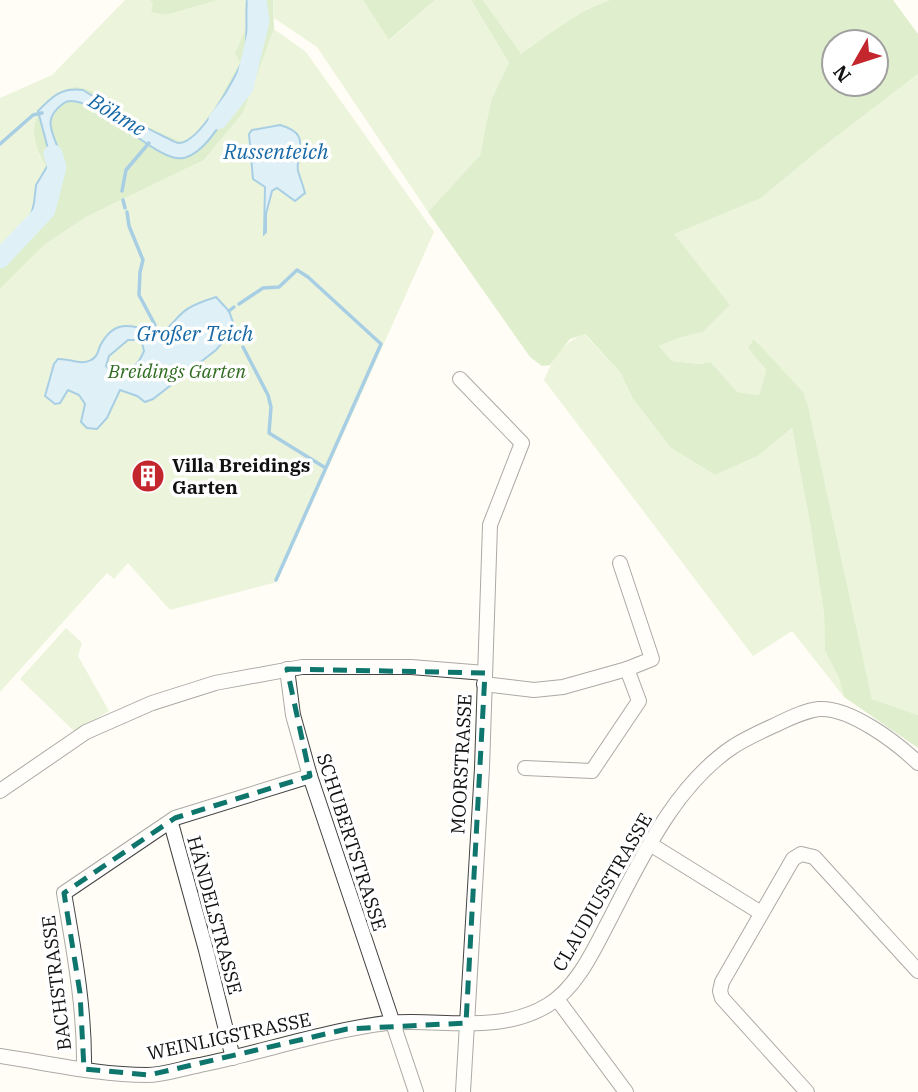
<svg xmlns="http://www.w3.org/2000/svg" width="918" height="1092" font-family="'IBM Plex Serif',serif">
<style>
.green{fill:#d5ebbd}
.forest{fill:#b9dc9c;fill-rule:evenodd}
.water{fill:#b9e0f7;stroke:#3f96cf;stroke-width:2;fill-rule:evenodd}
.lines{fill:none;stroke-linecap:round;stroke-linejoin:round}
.stream{stroke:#3f96cf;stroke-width:3.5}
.river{stroke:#b9e0f7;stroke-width:19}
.minor-casing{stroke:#444;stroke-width:16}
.minor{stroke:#fff;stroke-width:14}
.marked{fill:none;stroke:#0f766e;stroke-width:5;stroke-dasharray:14 9;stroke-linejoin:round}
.labels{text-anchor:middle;stroke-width:7;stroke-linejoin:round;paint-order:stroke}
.park-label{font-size:19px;font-style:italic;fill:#2f6b1f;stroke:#fff}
.poi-label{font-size:19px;font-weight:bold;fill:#111;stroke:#fff;text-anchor:start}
.street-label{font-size:19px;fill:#111;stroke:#fff}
.water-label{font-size:21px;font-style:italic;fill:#1768a6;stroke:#fff}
</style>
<rect width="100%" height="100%" fill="#fffdf5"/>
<g class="green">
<path d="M125 0H150L166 15 218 0H254L240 62 203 129 181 143C170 137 158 132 147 126 129 115 97 88 77 87 65 86 48 99 41 109 26 134 38 153 50 175L42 206 0 248V98L52 75Z"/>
<path d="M273 0H363L390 40 435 0H471L509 63 491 100 480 155 428 212 317 47 274 18Z"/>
<path d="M483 0H610C577 11 549 34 521 55Z"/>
<path d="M274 29 306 52 434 232 277 582 170 610 128 563 114 579 107 573 0 692V289L44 245 86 217 204 160 243 113Z"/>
<path d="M918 74V715L872 699 809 410 755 339 748 348 766 370 759 395 737 392 711 362 699 364 672 361 659 346 679 338 703 332 673 234 761 198 819 150Z"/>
<path d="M584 334 620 372 633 399 671 448 715 475 758 456 792 428 810 523 824 614 825 649 839 678 844 697 792 631 753 656 544 380C552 360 563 342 584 334Z"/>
<path d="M66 628 82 643 78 656 109 711 75 732 20 679Z"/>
</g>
<g class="forest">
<path d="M150 0H218L166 15 151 12 153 4Z"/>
<path d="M254 0H273L274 29 243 113 204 160 86 217 44 245 0 289V248L42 206 50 175C38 152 26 135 41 109 48 99 64 86 77 87 97 88 129 115 147 126 158 132 170 137 182 142L203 129 240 62 235 53 255 10Z"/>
<path d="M363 0H435L389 40Z"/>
<path d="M471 0H483L521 54C550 34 577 11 610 0H893L918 34V74L819 150 761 198 674 234 730 305 703 332 679 338 659 346 672 361 699 364 711 362 737 392 759 395 766 370 748 348 754 339 803 392 809 410 872 699 918 715V748L844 697 839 678 825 650 824 614 810 523 792 428 758 456 715 475 671 448 633 399 620 372 585 334 570 339 550 365 542 366 530 357 428 212 480 155 491 100 509 63ZM834 42H876V84H834Z"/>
</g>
<g class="water">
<path d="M247 0H261C260 10 263 22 261 32 255 61 212 165 176 158 149 154 85 89 64 103 34 124 64 141 60 166 58 173 53 179 51 185 45 203 43 219 32 235 23 246 10 253 0 264V249L31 215 34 203 36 185 51 160 38 111C52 97 61 87 83 90 109 106 135 123 163 136 167 138 174 142 178 143 199 145 236 77 243 59 249 42 245 19 247 0Z"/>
<path d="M280 125C313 134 295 151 298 171 300 178 303 185 305 193L295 201 277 188 272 191 266 214V232L264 234 265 187 253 179 249 134 252 130Z"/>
<path d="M216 297 229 311 235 328 216 350 153 399 145 402 137 396 120 390 107 418 97 429 87 428 81 422 85 404 79 395 68 390 60 403 55 404 45 396 54 364 58 359C69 358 81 366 91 360 97 357 98 352 100 346 115 317 133 326 158 333 171 330 177 314 189 308 197 303 207 300 216 297ZM128 340H136L142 343 144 351C139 363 130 374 117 378L106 366 109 356Z"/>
</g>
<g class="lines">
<g class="stream">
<path d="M0 144 33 115 42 113"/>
<path d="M122 191 126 170 149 143"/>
<path d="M123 200 125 208"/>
<path d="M127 212 129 226 143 260 140 272 139 295 155 325"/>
<path d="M239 304 263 288 279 287 297 270 308 277 381 344 276 580"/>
<path d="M229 311 234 307"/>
<path d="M234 329 239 338"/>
<path d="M243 347 268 395 271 407 269 433 324 467"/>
</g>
<g class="river">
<path d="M218 120 244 87 260 21 257 0"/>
<path d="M0 259 46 210 57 167 53 154"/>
</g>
<defs>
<g id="minor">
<path d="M460 379 522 443 490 525 482 768 463 1092"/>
<path d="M620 563 652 659 627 669"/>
<path d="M287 669 293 715 310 776 416 1092"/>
<path d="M484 684 534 690 563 687 627 669 639 701 592 771 525 768"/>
<path d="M0 791 86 732 152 703 215 683 302 667H411L485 673"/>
<path d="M171 823 206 950 233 1058"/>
<path d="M650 844 761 913"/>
<path d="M557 999 626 1092"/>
<path d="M0 1056C48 1063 98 1075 147 1075 164 1075 183 1068 200 1065 263 1052 323 1031 387 1023 440 1018 499 1035 548 1005 578 987 595 947 611 917 642 857 675 785 734 746 747 738 760 732 773 726 788 719 803 711 819 709 850 707 896 742 918 763"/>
<path d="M84 1069C85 1009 74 951 64 893L175 818 310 776"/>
<path d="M807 1092 722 998 720 991 722 982 793 859 801 854 814 857 918 971"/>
</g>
</defs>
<use href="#minor" class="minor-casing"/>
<use href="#minor" class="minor"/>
</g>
<path d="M0 0H918V1092H0ZM287 669 485 673 466 1023 347 1029 149 1075 84 1069 80 993 64 893 175 818 310 776Z" fill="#fffdf5" fill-opacity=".55" fill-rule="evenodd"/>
<path class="marked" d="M287 669 485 673 466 1023 347 1029 149 1075 84 1069 80 993 64 893 175 818 310 776Z"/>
<defs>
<symbol id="building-disc" viewBox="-11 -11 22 22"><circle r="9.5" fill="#c4262e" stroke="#fff"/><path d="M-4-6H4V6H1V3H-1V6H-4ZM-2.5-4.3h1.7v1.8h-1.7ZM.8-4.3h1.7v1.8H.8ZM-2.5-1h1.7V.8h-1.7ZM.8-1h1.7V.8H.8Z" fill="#fff"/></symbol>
</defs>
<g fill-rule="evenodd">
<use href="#building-disc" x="129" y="457" width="38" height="38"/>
</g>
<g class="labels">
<g class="park-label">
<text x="177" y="378">Breidings Garten</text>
</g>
<g class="poi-label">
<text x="172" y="472">Villa Breidings<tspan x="172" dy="22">Garten</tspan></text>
</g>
<g class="street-label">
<text transform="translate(461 764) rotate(-87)" y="7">MOORSTRASSE</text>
<text transform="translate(352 842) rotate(72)" y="7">SCHUBERTSTRASSE</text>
<text transform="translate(602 892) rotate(-60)" y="7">CLAUDIUSSTRASSE</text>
<text transform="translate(215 915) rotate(75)" y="7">HÄNDELSTRASSE</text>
<text transform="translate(56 983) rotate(-97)" y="7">BACHSTRASSE</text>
<text transform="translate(229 1036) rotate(-12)" y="7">WEINLIGSTRASSE</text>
</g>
<g class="water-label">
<text transform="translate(117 115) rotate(31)" y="7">Böhme</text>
<text x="276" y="159">Russenteich</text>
<text x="195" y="341">Großer Teich</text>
</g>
</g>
<g transform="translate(855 63) rotate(231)"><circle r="33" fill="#ffffff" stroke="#a0a0a0" stroke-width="2"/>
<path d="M0-5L12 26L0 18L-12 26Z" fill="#c4262e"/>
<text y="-10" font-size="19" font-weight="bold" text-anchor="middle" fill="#111111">N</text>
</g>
</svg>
